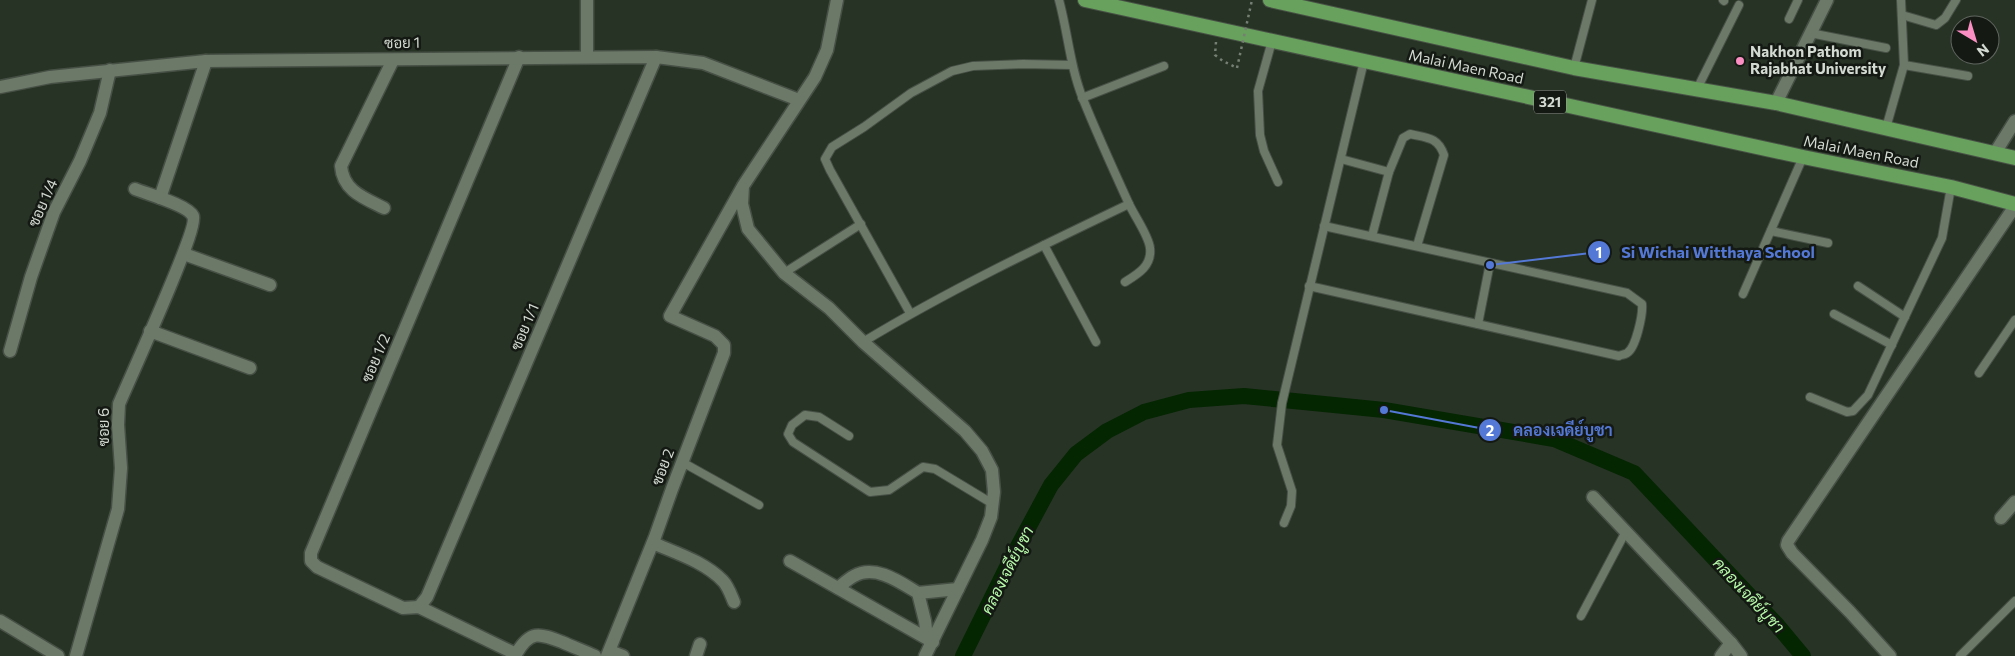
<svg xmlns="http://www.w3.org/2000/svg" width="2015" height="656" font-family="Commissioner,Sarabun,sans-serif">
<style>
.lines{fill:none;stroke-linecap:round;stroke-linejoin:round}
.canal{stroke:#042600;stroke-width:16}
.service-casing{stroke:#475045;stroke-width:10}
.minor-casing{stroke:#475045;stroke-width:15}
.trunk-casing{stroke:#475045;stroke-width:16}
.path{stroke:#757f73;stroke-width:2.5;stroke-dasharray:2.5 4;stroke-linecap:butt}
.service{stroke:#6c7969;stroke-width:8}
.minor{stroke:#6c7969;stroke-width:12}
.trunk{stroke:#68a05d;stroke-width:14}
.path-bridge{stroke:#757f73;stroke-width:2.5;stroke-dasharray:2.5 4;stroke-linecap:butt}
.poi-dot{fill:#fb8fc3;stroke:#141913;stroke-width:2}
.labels{text-anchor:middle;stroke-width:5;stroke-linejoin:round;paint-order:stroke}
.shield{fill:#141913;stroke:#9aa098;stroke-width:1}
.shield-label{font-size:14px;font-weight:bold;fill:#d3dad1}
.street-label{font-size:15px;fill:#d3dad1;stroke:#141913}
.poi-label{font-size:15px;font-weight:bold;fill:#d3dad1;stroke:#141913;text-anchor:start}
.water-label{font-size:16px;font-style:italic;fill:#b6faa9;stroke:#141913}
.leader{fill:none;stroke:#5478d6;stroke-width:2}
.callout-dot{fill:#5478d6;stroke:#141913;stroke-width:2}
.mark-label{font-size:15px;text-anchor:middle;font-weight:bold;fill:#fff}
.callout-label{font-size:16px;text-anchor:middle;font-weight:bold;fill:#5478d6;stroke:#141913;stroke-width:5;stroke-linejoin:round;paint-order:stroke}
</style>
<rect width="100%" height="100%" fill="#273325"/>
<g class="lines">
<path class="canal" d="M963 656 1007 567 1051 485 1076 454 1107 431 1144 412 1189 400 1244 396 1384 410 1554 439 1634 473 1778 626 1803 656"/>
<defs>
<g id="service">
<path d="M1059 0C1068 33 1070 67 1083 99 1097 134 1113 169 1129 204 1134 215 1149 236 1150 248 1152 266 1138 274 1125 282"/>
<path d="M1723 0 1724 1"/>
<path d="M1902 15 1936 25 1945 18 1956 0"/>
<path d="M1789 19 1798 0"/>
<path d="M1810 33 1886 48"/>
<path d="M1272 41 1258 91 1260 135 1264 151 1278 182"/>
<path d="M1904 65 1968 76"/>
<path d="M1574 68 1592 0"/>
<path d="M1697 89 1739 5"/>
<path d="M1082 98 1164 66"/>
<path d="M1886 128 1904 65 1901 0"/>
<path d="M1341 159 1389 172"/>
<path d="M1771 231 1828 243"/>
<path d="M1372 236 1389 172 1403 138 1410 134C1427 138 1438 137 1444 155L1417 246"/>
<path d="M1044 245 1096 342"/>
<path d="M784 273 861 224"/>
<path d="M1309 286 1619 356C1620 355 1627 354 1627 353 1636 348 1643 314 1642 304L1627 293 1324 226"/>
<path d="M1858 286 1905 317"/>
<path d="M1743 294 1803 157"/>
<path d="M910 313 830 170 825 159 832 147 864 127 911 93 952 71 973 66 1023 64 1071 65"/>
<path d="M1834 314 1892 345"/>
<path d="M1478 324 1490 263"/>
<path d="M863 342C949 290 1039 247 1129 204"/>
<path d="M1979 373 2015 320"/>
<path d="M1810 397 1847 412 1853 411 1868 395 1942 238 1951 187"/>
<path d="M849 436 819 417 805 415 792 425 788 434 793 442 870 492 889 490 923 467 935 469 993 504"/>
<path d="M682 462 759 505"/>
<path d="M1284 523 1291 506 1292 491 1277 445 1282 403 1364 61"/>
<path d="M1581 616 1625 533"/>
<path d="M1960 656 2015 601"/>
</g>
<g id="minor">
<path d="M837 0 827 50 815 77 743 186 742 204 748 229 784 273 829 308 863 342 965 431 982 451 992 470 994 492 991 517 982 540 925 656"/>
<path d="M519 57 311 553V561L317 567 403 608 419 607 516 654C530 630 539 633 562 642 573 647 584 651 595 656"/>
<path d="M587 57V0"/>
<path d="M0 87 50 77 206 61 656 57 703 63 799 100"/>
<path d="M1776 103 1827 0"/>
<path d="M1995 153 2015 121"/>
<path d="M160 198 206 61"/>
<path d="M384 208C364 198 343 191 341 166L393 60"/>
<path d="M184 254 270 285"/>
<path d="M150 331 250 368"/>
<path d="M10 351 31 277 54 212 80 161 100 113 110 70"/>
<path d="M1593 497 1731 643 1741 656"/>
<path d="M2001 518 2015 502"/>
<path d="M653 543C676 553 705 562 723 581 728 586 731 595 734 602"/>
<path d="M790 561 933 642"/>
<path d="M838 588C843 584 848 579 854 576 875 564 900 582 918 593L925 621 927 637"/>
<path d="M918 593 958 589"/>
<path d="M419 607 427 597 656 57"/>
<path d="M0 621 58 656"/>
<path d="M610 651 623 656"/>
<path d="M76 656 118 509 121 468 118 425 119 404C129 380 199 228 193 216 188 205 147 194 135 189"/>
<path d="M607 656 655 537 672 489 724 353V345L715 336 670 316 742 188"/>
<path d="M696 656 700 644"/>
<path d="M1721 656 1731 643"/>
<path d="M1890 656 1850 612 1792 553 1787 545 1788 541 2015 206"/>
</g>
<g id="trunk">
<path d="M1085 0 1803 157 1951 187 2015 204"/>
<path d="M1270 0 1574 68 1776 103 2015 158"/>
</g>
</defs>
<use href="#service" class="service-casing"/>
<use href="#minor" class="minor-casing"/>
<use href="#trunk" class="trunk-casing"/>
<path class="path" d="M1216 42 1215 55 1223 61 1237 68"/>
<use href="#service" class="service"/>
<use href="#minor" class="minor"/>
<use href="#trunk" class="trunk"/>
<path class="path-bridge" d="M1237 68 1252 0"/>
</g>
<circle class="poi-dot" cx="1740" cy="61" r="5"/>
<g class="labels">
<rect class="shield" x="1534" y="90.5" width="32" height="23" rx="4"/>
<g class="shield-label">
<text x="1550" y="107">321</text>
</g>
<g class="street-label">
<text transform="translate(402 43) rotate(-1)" y="5">ซอย 1</text>
<text transform="translate(1466 67) rotate(12)" y="5">Malai Maen Road</text>
<text transform="translate(1861 152) rotate(11)" y="5">Malai Maen Road</text>
<text transform="translate(43 203) rotate(-66)" y="5">ซอย 1/4</text>
<text transform="translate(525 327) rotate(-67)" y="5">ซอย 1/1</text>
<text transform="translate(376 358) rotate(-67)" y="5">ซอย 1/2</text>
<text transform="translate(104 427) rotate(-90)" y="5">ซอย 6</text>
<text transform="translate(663 467) rotate(-69)" y="5">ซอย 2</text>
</g>
<g class="poi-label">
<text x="1750" y="57">Nakhon Pathom<tspan x="1750" dy="17">Rajabhat University</tspan></text>
</g>
<g class="water-label">
<text transform="translate(1007 570) rotate(-63)" y="6">คลองเจดีย์บูชา</text>
<text transform="translate(1749 595) rotate(47)" y="6">คลองเจดีย์บูชา</text>
</g>
</g>
<path class="leader" d="M1490 265L1599 252M1384 410L1490 430"/>
<g class="callout-dot">
<circle cx="1490" cy="265" r="5"/>
<circle cx="1384" cy="410" r="5"/>
<circle cx="1599" cy="252" r="12"/>
<circle cx="1490" cy="430" r="12"/>
</g>
<g class="mark-label">
<text x="1599" y="258">1</text>
<text x="1490" y="436">2</text>
</g>
<g class="callout-label">
<text x="1718" y="258">Si Wichai Witthaya School</text>
<text x="1563" y="436">คลองเจดีย์บูชา</text>
</g>
<g transform="translate(1975 40) rotate(142)"><circle r="24" fill="#141913" stroke="#60665f"/>
<path d="M0-4L9 19L0 12L-9 19Z" fill="#fb8fc3"/>
<text y="-8" font-size="14" font-weight="bold" text-anchor="middle" fill="#d3dad1">N</text>
</g>
</svg>
